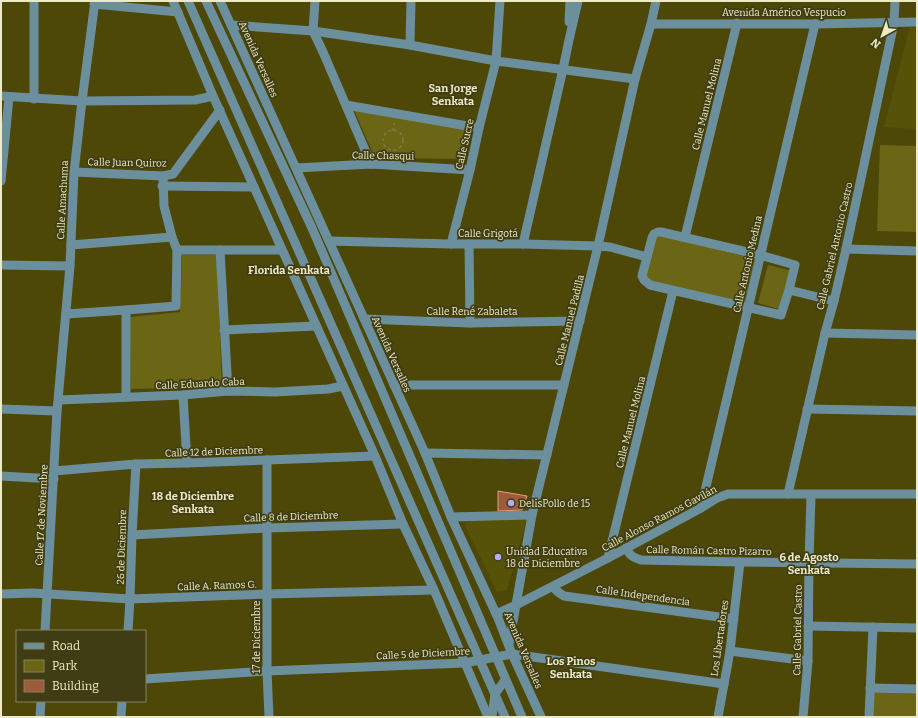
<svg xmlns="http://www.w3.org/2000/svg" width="918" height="718" font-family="Bitter,serif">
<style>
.built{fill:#565207}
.green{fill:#6b6516}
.building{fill:#9e5b3b;stroke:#e59b7a}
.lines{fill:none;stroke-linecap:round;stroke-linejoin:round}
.path{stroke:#807c45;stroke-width:1.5;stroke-dasharray:3 3;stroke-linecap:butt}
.minor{stroke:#6c8f9e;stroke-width:9}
.poi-dot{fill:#b1adfa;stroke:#403d14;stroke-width:1.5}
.labels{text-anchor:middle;stroke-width:3.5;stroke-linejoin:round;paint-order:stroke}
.street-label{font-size:10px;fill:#ecebc5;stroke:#403d14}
.poi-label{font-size:10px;fill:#ecebc5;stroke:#403d14;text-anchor:start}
.neighbourhood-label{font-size:11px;font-weight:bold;fill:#ecebc5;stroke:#403d14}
</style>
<rect width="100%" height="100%" fill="#4d4808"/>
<g class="built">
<path d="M910 27H917V129L884 127Z"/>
<path d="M468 517 527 518 507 590 497 592 465 525Z"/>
</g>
<g class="green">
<path d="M354 110 473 129 464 159 375 158Z"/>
<path d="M880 145 917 146V232L877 231Z"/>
<path d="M660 235 755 259 744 304 652 282 647 278 646 274 656 237Z"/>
<path d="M182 255H217L222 387 131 389 130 317 180 312Z"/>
<path d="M768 265 792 271 782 310 758 303Z"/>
<path d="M874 692H917V717H872Z"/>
</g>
<path class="building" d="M498 491 527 496 522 510 498 511Z"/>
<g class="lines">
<g class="path">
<circle cx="393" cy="140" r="10"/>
<path d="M393 131 394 123"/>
</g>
<g class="minor">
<path d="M34 1V99"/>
<path d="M173 1 213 96 375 456 403 524 434 590 488 717"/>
<path d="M188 1 505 717"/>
<path d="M206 1 312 228 522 717"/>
<path d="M220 1 425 453 451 517 498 618 512 654 541 717"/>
<path d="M94 4 178 12"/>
<path d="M569 22 570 1"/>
<path d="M651 24H815L917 22"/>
<path d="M231 25 313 31 410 45 496 61 635 79"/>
<path d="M313 31 323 52 371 164"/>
<path d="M313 31 315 1"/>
<path d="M410 45 411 1"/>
<path d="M1 96 82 101 195 100 213 96"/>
<path d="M346 105 479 128"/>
<path d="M296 168 371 164 470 170"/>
<path d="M74 172 163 176 173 174 220 110"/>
<path d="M1 181 9 97"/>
<path d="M162 186 254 187"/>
<path d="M658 232H661L760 255 795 265 789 290 781 315 650 285 644 280 642 276 652 238 654 234Z"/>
<path d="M685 237 737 23"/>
<path d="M329 241 451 244H523L598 246 610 247 647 257"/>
<path d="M451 244 470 170 479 128 496 61 500 1"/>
<path d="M469 244 470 323"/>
<path d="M523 244 563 69 569 40 578 1"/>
<path d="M71 245 172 237"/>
<path d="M846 249 917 251"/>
<path d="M177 250H282"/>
<path d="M220 250 228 391"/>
<path d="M1 265 70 266"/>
<path d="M789 290 834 301"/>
<path d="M126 310V397"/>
<path d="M66 314 126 310 176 306 177 250 172 237 164 206 163 176"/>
<path d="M364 319 470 323 580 321"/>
<path d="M224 330 316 326"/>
<path d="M825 333 917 335"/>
<path d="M394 385H564"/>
<path d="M183 395 187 463"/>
<path d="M59 400 183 395 228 391 275 392 328 389 343 386"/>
<path d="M1 409 57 411"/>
<path d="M807 409 917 411"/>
<path d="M425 453 547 455"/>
<path d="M267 460V671L269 717"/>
<path d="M54 471 136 464 187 463 375 456"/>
<path d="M1 476 54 479"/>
<path d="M788 494 825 333 834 301 846 249 894 23 895 1"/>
<path d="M701 508 815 24"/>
<path d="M451 517 532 515"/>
<path d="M132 535 267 528 403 524"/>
<path d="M626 548C630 556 633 557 641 560L740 562 917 564"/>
<path d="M608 558 673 291"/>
<path d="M553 587 558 592 564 596 734 619"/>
<path d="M1 594 33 593 130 599 267 594 434 590"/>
<path d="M496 614 516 605 608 558 701 508 717 498 728 494H917"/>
<path d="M808 626 917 628"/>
<path d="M45 631 57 411 70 266 74 172 82 101 95 1"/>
<path d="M128 631 130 599 132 535 136 464"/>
<path d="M509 644 532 515 598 246 635 79 651 24 656 1"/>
<path d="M730 651 808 661"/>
<path d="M145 679 267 671 464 663 512 654 724 684"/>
<path d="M870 688 917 689"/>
<path d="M40 717 41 701"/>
<path d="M121 717 122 701"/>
<path d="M492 717 495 694 505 680"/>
<path d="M718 717 730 651 740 562"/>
<path d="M803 717 808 661 809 563 811 495"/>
<path d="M869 717 873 627"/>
</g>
</g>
<g class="poi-dot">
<circle cx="511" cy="503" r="4"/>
<circle cx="498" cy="557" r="4"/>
</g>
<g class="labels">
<g class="street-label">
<text x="784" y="16">Avenida Américo Vespucio</text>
<text transform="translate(259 59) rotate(66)" y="4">Avenida Versalles</text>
<text transform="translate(706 104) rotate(-76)" y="4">Calle Manuel Molina</text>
<text transform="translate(464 144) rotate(-77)" y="4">Calle Sucre</text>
<text transform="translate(383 155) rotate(1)" y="4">Calle Chasqui</text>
<text transform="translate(127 162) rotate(1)" y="4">Calle Juan Quiroz</text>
<text transform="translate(62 200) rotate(-87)" y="4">Calle Amachuma</text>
<text x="488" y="237">Calle Grigotá</text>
<text transform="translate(834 246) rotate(-77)" y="4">Calle Gabriel Antonio Castro</text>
<text transform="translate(747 264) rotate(-77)" y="4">Calle Antonio Medina</text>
<text x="472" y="315">Calle René Zabaleta</text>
<text transform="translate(569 320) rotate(-76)" y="4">Calle Manuel Padilla</text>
<text transform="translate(392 354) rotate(66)" y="4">Avenida Versalles</text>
<text transform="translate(200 383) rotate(-3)" y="4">Calle Eduardo Caba</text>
<text transform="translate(630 422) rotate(-76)" y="4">Calle Manuel Molina</text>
<text transform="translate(214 451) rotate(-2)" y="4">Calle 12 de Diciembre</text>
<text transform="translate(41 515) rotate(-87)" y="4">Calle 17 de Noviembre</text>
<text transform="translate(291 516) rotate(-2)" y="4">Calle 8 de Diciembre</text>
<text transform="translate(659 518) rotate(-28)" y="4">Calle Alonso Ramos Gavilán</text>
<text transform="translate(121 547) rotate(-88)" y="4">26 de Diciembre</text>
<text transform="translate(709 550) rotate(1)" y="4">Calle Román Castro Pizarro</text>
<text transform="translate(217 585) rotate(-2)" y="4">Calle A. Ramos G.</text>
<text transform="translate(643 595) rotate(8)" y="4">Calle Independencia</text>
<text transform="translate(797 630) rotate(-89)" y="4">Calle Gabriel Castro</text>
<text transform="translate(256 637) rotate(-90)" y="4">17 de Diciembre</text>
<text transform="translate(719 638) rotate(-82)" y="4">Los Libertadores</text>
<text transform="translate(524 650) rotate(67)" y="4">Avenida Versalles</text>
<text transform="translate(423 653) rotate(-3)" y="4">Calle 5 de Diciembre</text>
</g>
<g class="poi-label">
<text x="519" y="507">DelisPollo de 15</text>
<text x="506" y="555">Unidad Educativa<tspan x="506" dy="12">18 de Diciembre</tspan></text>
</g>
<g class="neighbourhood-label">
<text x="453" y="92">San Jorge<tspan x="453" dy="13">Senkata</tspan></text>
<text x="289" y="274">Florida Senkata</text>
<text x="193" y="500">18 de Diciembre<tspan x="193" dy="13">Senkata</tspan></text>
<text x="809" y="561">6 de Agosto<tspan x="809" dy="13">Senkata</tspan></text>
<text x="571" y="665">Los Pinos<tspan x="571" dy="13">Senkata</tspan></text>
</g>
</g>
<rect width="918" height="718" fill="none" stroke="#ecebc5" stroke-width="4"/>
<rect x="16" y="630" width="130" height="72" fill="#403d14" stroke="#85835b"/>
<rect x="24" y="643" width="20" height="6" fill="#6c8f9e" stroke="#85835b"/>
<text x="52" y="650" font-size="12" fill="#ecebc5">Road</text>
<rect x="24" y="660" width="20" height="12" fill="#6b6516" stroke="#85835b"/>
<text x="52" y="670" font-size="12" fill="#ecebc5">Park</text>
<rect x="24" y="680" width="20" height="12" fill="#9e5b3b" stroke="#85835b"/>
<text x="52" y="690" font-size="12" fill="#ecebc5">Building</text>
<g transform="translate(882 36) rotate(220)" stroke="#403d14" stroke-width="3" paint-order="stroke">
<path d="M0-3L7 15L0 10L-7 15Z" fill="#ecebc5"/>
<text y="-6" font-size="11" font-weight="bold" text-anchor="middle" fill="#ecebc5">N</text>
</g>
</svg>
